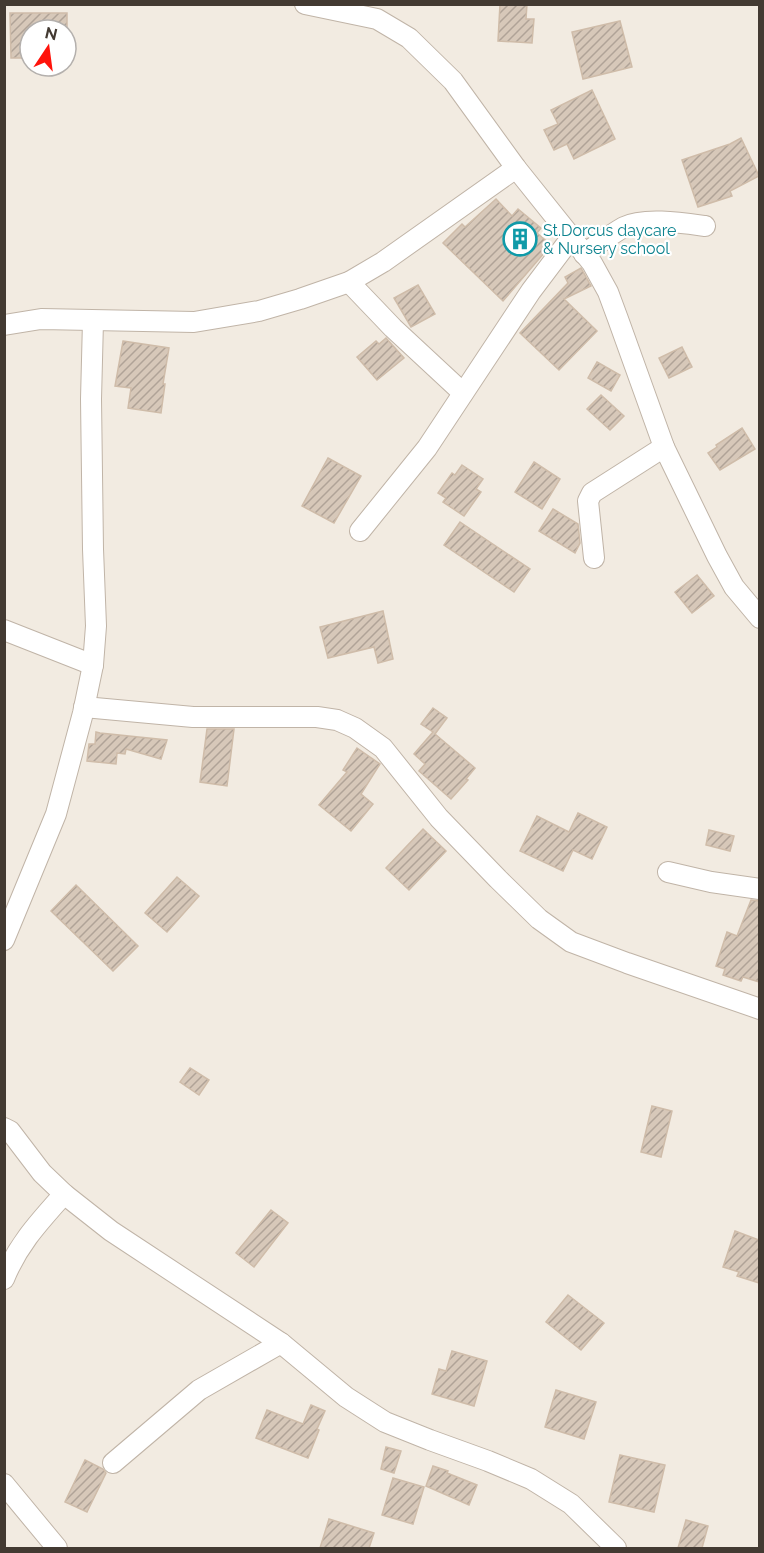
<svg xmlns="http://www.w3.org/2000/svg" width="764" height="1553" font-family="Raleway,sans-serif">
<style>
.building{fill:url(#building-hatch);stroke:#cfbca9;stroke-width:1.5}
.lines{fill:none;stroke-linecap:round;stroke-linejoin:round}
.minor-casing{stroke:#c0b4a7;stroke-width:22}
.minor{stroke:#fff;stroke-width:20}
.labels{text-anchor:middle;stroke-width:4.5;stroke-linejoin:round;paint-order:stroke}
.culture-label{font-size:16px;fill:#0d838f;stroke:#fff;text-anchor:start}
</style>
<defs>
<pattern id="building-hatch" width="6" height="6" patternUnits="userSpaceOnUse" patternTransform="scale(1.5)"><rect width="6" height="6" fill="#d7c8b9"/><path d="M-1 1l2-2M0 6l6-6M5 7l2-2" fill="none" stroke="#b0a397"/></pattern>
</defs>
<rect width="100%" height="100%" fill="#f2ebe1"/>
<g class="building">
<path d="M500 4H527L526 19H534L532 43 498 41Z"/>
<path d="M10 13H67V30H30V58H11Z"/>
<path d="M620 21 632 67 583 79 572 32Z"/>
<path d="M592 90 615 139 574 159 567 144 554 150 544 130 558 124 551 110Z"/>
<path d="M741 138 759 176 730 191 732 196 698 207 682 160 730 144Z"/>
<path d="M496 199 512 216 518 209 541 228 537 233 551 245 503 301 443 243 462 224 465 227Z"/>
<path d="M581 268 591 286 564 299 597 331 559 370 520 333 568 283 565 277Z"/>
<path d="M418 285 435 314 411 327 394 298Z"/>
<path d="M386 338 404 358 377 380 357 357 376 341 379 344Z"/>
<path d="M123 341 169 348 163 384H165L161 413 128 408 131 388 115 386Z"/>
<path d="M682 347 692 367 669 378 659 358Z"/>
<path d="M597 362 620 375 611 391 588 378Z"/>
<path d="M601 395 624 416 610 430 587 409Z"/>
<path d="M742 428 755 449 720 470 708 453 717 447 716 445Z"/>
<path d="M328 458 361 476 334 523 302 506Z"/>
<path d="M534 462 560 479 542 509 515 492Z"/>
<path d="M462 465 483 479 476 489 481 492 464 516 443 502 446 498 438 493 452 473 455 475Z"/>
<path d="M553 509 578 524 580 543 575 553 539 531Z"/>
<path d="M460 522 530 569 514 592 444 545Z"/>
<path d="M697 575 714 596 692 613 675 592Z"/>
<path d="M383 611 393 659 378 663 374 647 328 658 320 627Z"/>
<path d="M433 708 447 718 435 734 475 768 466 779 468 780 451 799 419 771 425 764 414 754 433 732 421 724Z"/>
<path d="M207 729H234L227 786 200 782Z"/>
<path d="M96 732 100 733 167 740 161 759 126 749 125 754 117 753 116 764 87 761 89 744H95Z"/>
<path d="M357 748 380 764 361 794 373 804 351 831 319 805 347 772 343 770Z"/>
<path d="M578 813 607 827 592 859 573 850 563 871 520 851 537 816 569 832Z"/>
<path d="M423 829 446 851 409 890 386 868Z"/>
<path d="M709 830 734 836 730 851 706 845Z"/>
<path d="M177 877 199 896 167 932 145 913Z"/>
<path d="M76 885 138 946 113 971 51 911Z"/>
<path d="M751 900 759 901V982L743 977 741 981 723 975 725 969 716 966 727 932 737 936Z"/>
<path d="M190 1068 209 1080 199 1095 180 1082Z"/>
<path d="M652 1106 672 1111 661 1157 641 1152Z"/>
<path d="M271 1210 288 1223 254 1267 236 1253Z"/>
<path d="M735 1231 759 1240V1283L737 1276 739 1272 723 1267Z"/>
<path d="M568 1295 604 1323 581 1350 546 1322Z"/>
<path d="M452 1351 487 1361 474 1406 432 1394 439 1369 446 1371Z"/>
<path d="M556 1390 596 1402 584 1439 545 1427Z"/>
<path d="M311 1405 325 1411 317 1429 319 1430 308 1458 256 1438 267 1410 303 1424Z"/>
<path d="M386 1447 401 1451 394 1473 381 1469Z"/>
<path d="M620 1455 665 1465 654 1512 609 1502Z"/>
<path d="M85 1460 103 1469 106 1473 87 1512 65 1502Z"/>
<path d="M433 1466 448 1471 447 1473 477 1485 469 1505 426 1486Z"/>
<path d="M393 1478 424 1487 413 1524 382 1515Z"/>
<path d="M329 1519 374 1533 369 1548H320Z"/>
<path d="M686 1520 708 1526 702 1548H678Z"/>
</g>
<g class="lines">
<defs>
<g id="minor">
<path d="M305 4 377 19 409 38 453 81 516 168 592 263 608 292 618 319 664 447 717 556 734 587 760 618"/>
<path d="M584 254C597 245 610 235 624 227 644 217 683 223 705 226"/>
<path d="M349 282 393 328 463 393"/>
<path d="M4 325 41 319 194 322 259 311 300 299 349 282 383 262 516 168"/>
<path d="M360 531 427 448 531 291 571 238"/>
<path d="M594 558 588 501 592 493 664 447"/>
<path d="M4 630 93 665"/>
<path d="M84 707 193 717H317L337 720 355 728 383 748 439 818 498 879 539 919 571 942 627 963 760 1009"/>
<path d="M668 872 711 882 760 889"/>
<path d="M4 940 56 814 83 713 93 665 96 626 93 549 91 399 93 321"/>
<path d="M4 1128 10 1131 42 1173 64 1194 111 1231 281 1343 346 1397 385 1422 430 1440 488 1461 531 1479 571 1504 616 1548"/>
<path d="M4 1279C18 1244 40 1221 64 1194"/>
<path d="M113 1463 199 1390 281 1343"/>
<path d="M4 1484 57 1548"/>
</g>
</defs>
<use href="#minor" class="minor-casing"/>
<use href="#minor" class="minor"/>
</g>
<defs>
<symbol id="building-ring" viewBox="-11 -11 22 22"><circle r="9.5" fill="#fff" stroke="#0f9aa8" stroke-width="1.5"/><path d="M-4-6H4V6H1V3H-1V6H-4ZM-2.5-4.3h1.7v1.8h-1.7ZM.8-4.3h1.7v1.8H.8ZM-2.5-1h1.7V.8h-1.7ZM.8-1h1.7V.8H.8Z" fill="#0f9aa8"/></symbol>
</defs>
<g fill-rule="evenodd">
<use href="#building-ring" x="501" y="220" width="38" height="38"/>
</g>
<g class="labels">
<g class="culture-label">
<text x="543" y="236">St.Dorcus daycare<tspan x="543" dy="18">&amp; Nursery school</tspan></text>
</g>
</g>
<rect width="764" height="1553" fill="none" stroke="#433a32" stroke-width="12"/>
<g transform="translate(48 48) rotate(13)"><circle r="28" fill="#ffffff" stroke="#b4b0ad" stroke-width="1.5"/>
<path d="M0-4.5L10 22L0 15L-10 22Z" fill="#ff130b"/>
<text y="-9" font-size="16" font-weight="bold" text-anchor="middle" fill="#433a32">N</text>
</g>
</svg>
